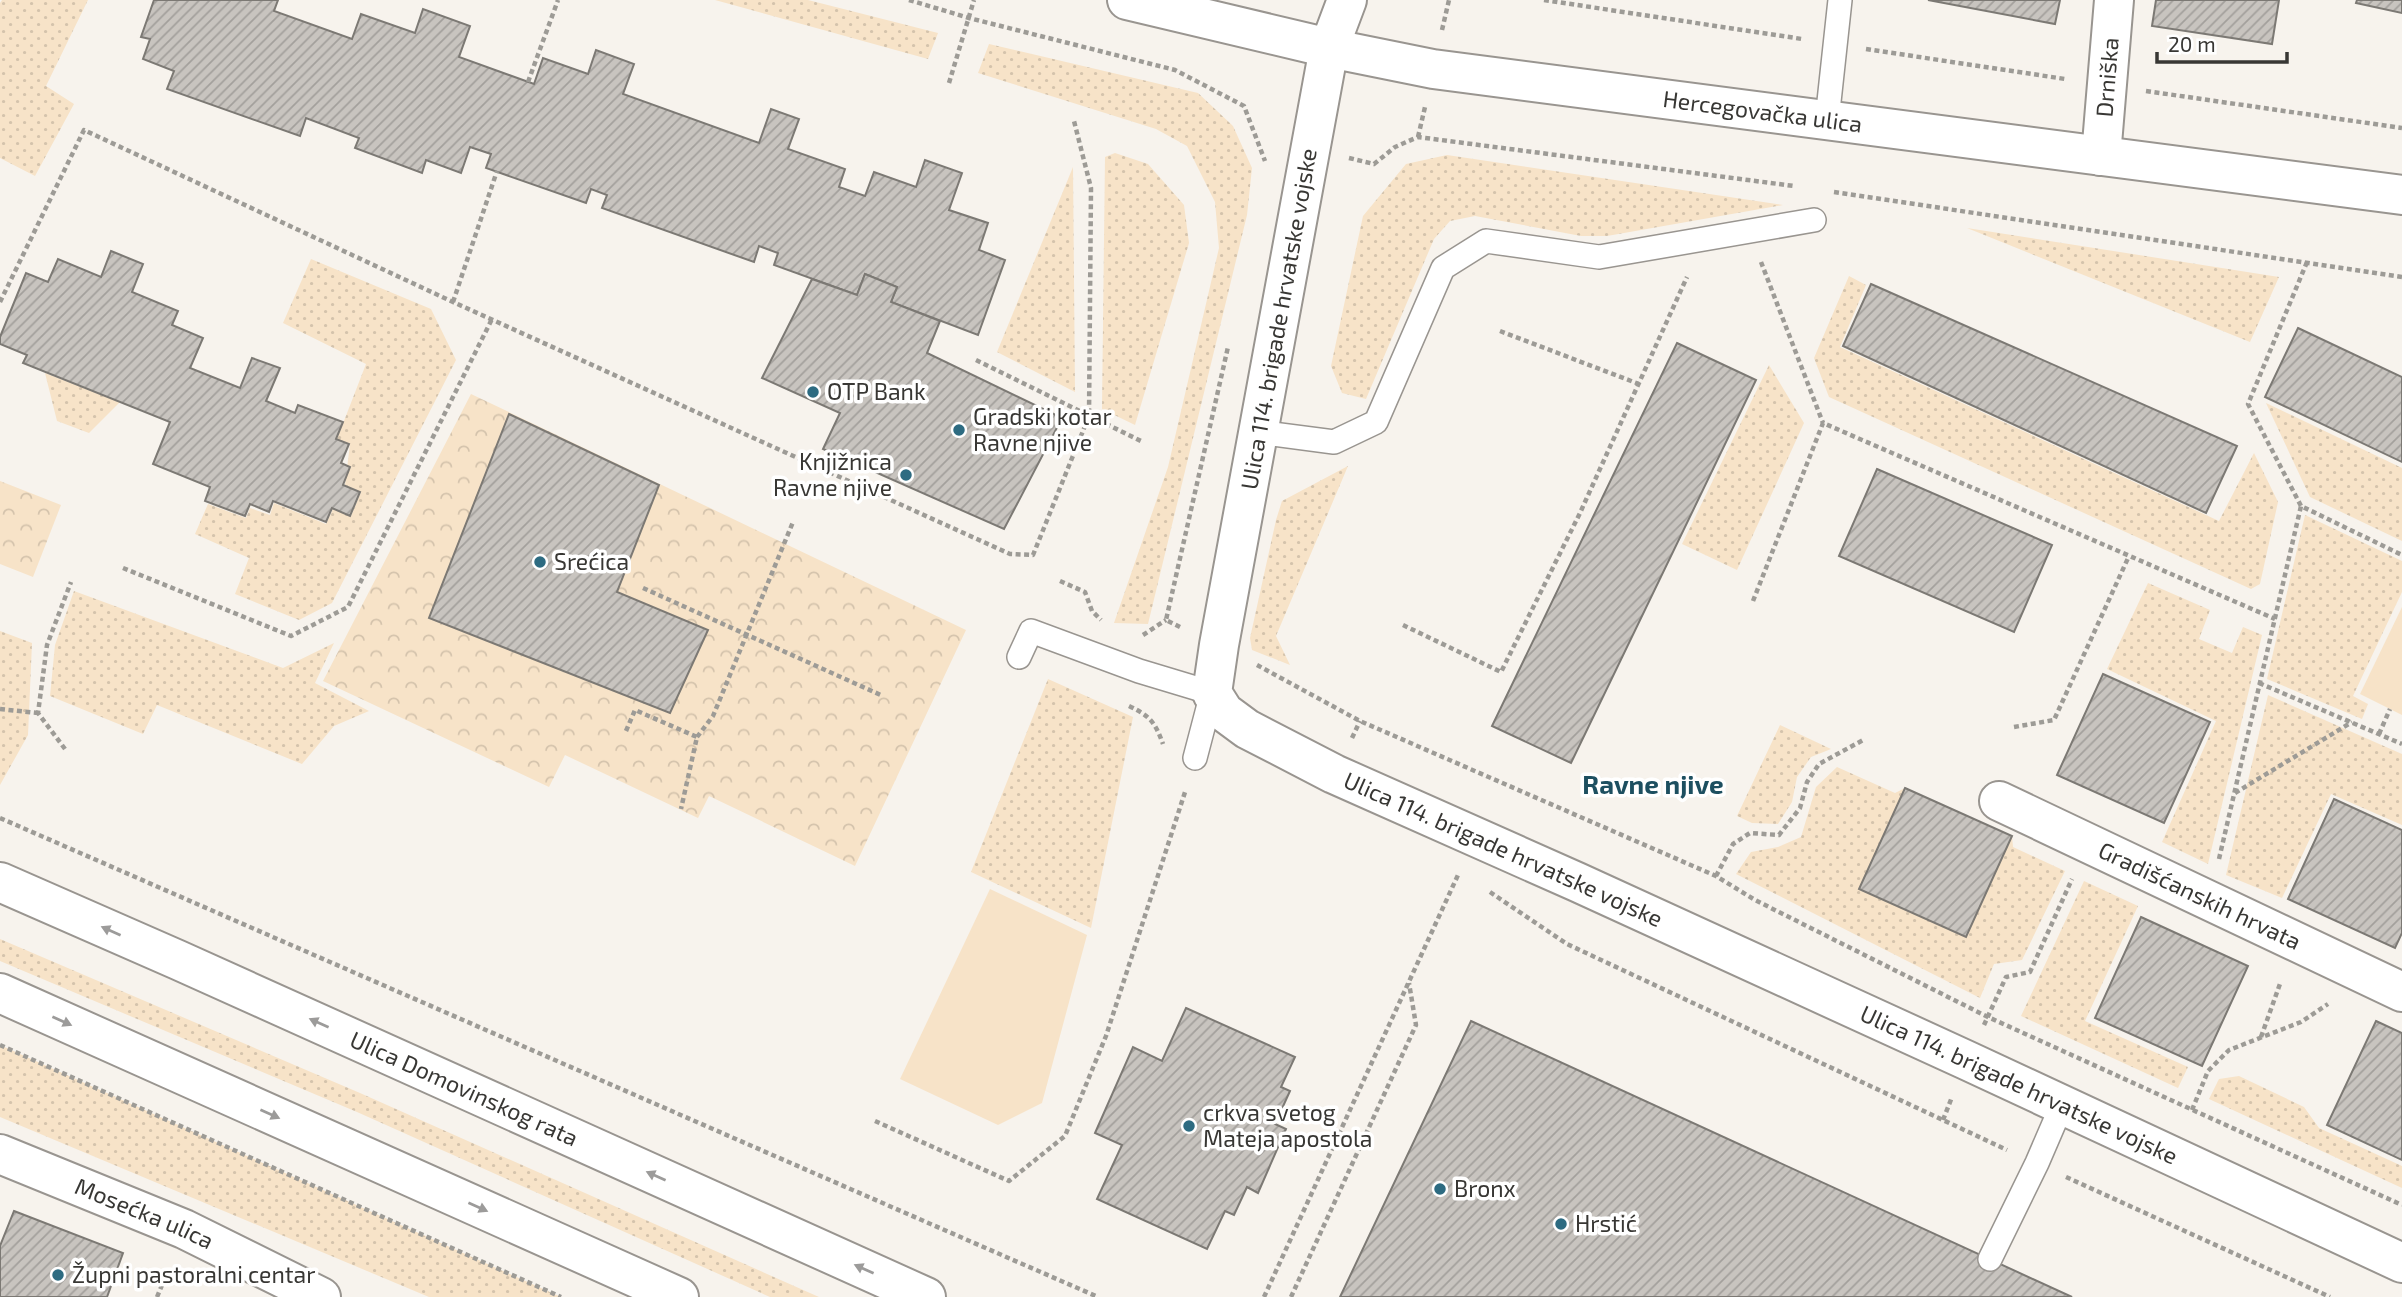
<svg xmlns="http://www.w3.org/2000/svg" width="2402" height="1297" font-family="'Exo 2',sans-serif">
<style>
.grass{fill:url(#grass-dots)}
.park{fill:url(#park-crowns)}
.garden{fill:#f7e3c8}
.building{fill:url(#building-hatch);stroke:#7c7974;stroke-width:2}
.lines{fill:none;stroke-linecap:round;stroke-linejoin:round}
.service-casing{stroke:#999590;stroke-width:26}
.minor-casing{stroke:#999590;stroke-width:42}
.secondary-casing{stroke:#999590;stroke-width:42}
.path{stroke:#9d9b96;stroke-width:4.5;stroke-dasharray:5 3.5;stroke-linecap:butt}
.service{stroke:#fff;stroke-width:23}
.minor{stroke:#fff;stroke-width:38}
.secondary{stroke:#fff;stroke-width:38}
.oneway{fill:#9c9b9a}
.poi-dot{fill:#2d6b81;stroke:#fff;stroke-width:2.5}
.labels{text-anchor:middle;stroke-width:7;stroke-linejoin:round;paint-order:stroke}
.street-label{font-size:23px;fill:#383734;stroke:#fff}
.poi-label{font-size:23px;fill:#383734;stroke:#fff;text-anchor:start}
.quarter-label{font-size:26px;font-weight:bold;fill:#1d4f60;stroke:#fff}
</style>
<defs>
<pattern id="grass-dots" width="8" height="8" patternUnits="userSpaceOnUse" patternTransform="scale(1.75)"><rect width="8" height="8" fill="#f7e3c8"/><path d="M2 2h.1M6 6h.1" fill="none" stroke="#d4c3ac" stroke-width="1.8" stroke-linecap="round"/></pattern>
<pattern id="park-crowns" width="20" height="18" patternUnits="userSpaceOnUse" patternTransform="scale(1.75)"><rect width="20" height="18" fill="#f7e3c8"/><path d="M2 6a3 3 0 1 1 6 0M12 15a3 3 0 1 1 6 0" fill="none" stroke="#d4c3ac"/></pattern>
<pattern id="building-hatch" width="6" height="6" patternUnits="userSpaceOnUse" patternTransform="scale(1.75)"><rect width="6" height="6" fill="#c8c4bf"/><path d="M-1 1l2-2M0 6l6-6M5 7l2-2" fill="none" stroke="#a3a09c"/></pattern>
</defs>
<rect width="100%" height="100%" fill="#f7f3ed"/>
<g class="grass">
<path d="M2 0H88L46 86 74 104 35 176 0 158V3Z"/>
<path d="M715 0H808L938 33 928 59Z"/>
<path d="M989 44 1198 93 1233 126 1252 168 1247 215 1148 624 1114 623 1168 467 1219 248 1215 202 1187 146 1156 129 978 73Z"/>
<path d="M1115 153 1148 164 1184 205 1189 243 1135 425 1102 409 1105 157Z"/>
<path d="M1447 155 1783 205 1607 236H1581L1475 216 1450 221 1434 239 1366 399 1342 393 1331 366 1363 216 1406 164Z"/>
<path d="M1073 167 1075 392 997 352Z"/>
<path d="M1967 228 2279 277 2250 342Z"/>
<path d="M311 259 431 309 456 360 332 603 299 620 235 594 249 558 195 534 208 504 246 518 250 508 270 515 274 503 326 524 333 509 351 516 361 492 345 485 350 444 337 439 366 364 283 323Z"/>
<path d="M1849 276 1866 285 1840 347 2219 521 2254 453 2278 502 2260 584 2251 589 1829 397 1814 358Z"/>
<path d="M1769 365 1804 423 1737 570 1682 544Z"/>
<path d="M45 373 120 402 89 433 57 421Z"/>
<path d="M2266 403 2402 468V541L2310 497Z"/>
<path d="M1348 466 1276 636 1290 665 1252 650 1250 638 1276 520 1282 501Z"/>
<path d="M2305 515 2402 561V592L2353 696 2368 704 2362 719 2267 679Z"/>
<path d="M2148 583 2210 610 2199 639 2232 653 2243 627 2262 635 2208 864 2162 842 2216 721 2107 669Z"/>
<path d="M74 591 283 668 334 643 315 683 369 711 334 726 302 764 157 705 143 734 50 696 55 645Z"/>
<path d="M0 631 32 643 28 735 0 785Z"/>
<path d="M1048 679 1133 717 1091 928 971 872Z"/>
<path d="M2268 695 2402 754V825L2331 794 2282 898 2226 875Z"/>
<path d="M1780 725 1831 749 1811 757 1797 777 1792 802 1778 824 1752 823 1737 816Z"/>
<path d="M1837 767 1895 793 1905 788 1859 888 2012 836 2013 847 2065 871 2022 960 1994 964 1980 998 1736 874 1751 852 1778 847 1801 837 1816 787Z"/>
<path d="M2084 881 2138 906 2085 1021 2188 1067 2178 1088 2021 1016Z"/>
<path d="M0 939 360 1093 819 1297H770L357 1112 0 961Z"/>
<path d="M0 1045 561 1297H429L0 1117Z"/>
<path d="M2239 1076 2304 1107 2319 1128 2402 1166V1188L2209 1099 2219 1079Z"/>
</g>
<g class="park">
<path d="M471 394 966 630 855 866 709 796 698 818 565 755 549 787 323 681Z"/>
<path d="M0 481 61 505 33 577 0 564Z"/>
</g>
<g class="garden">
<path d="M2402 607V715L2360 694Z"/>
<path d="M990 889 1087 935 1042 1103 998 1125 900 1079Z"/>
</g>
<g class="building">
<path d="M154 0H278L274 11 352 39 361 14 415 33 423 9 470 26 459 57 534 84 543 58 588 74 596 50 634 64 623 94 759 143 771 109 799 119 788 149 845 169 839 187 865 196 874 172 916 187 925 160 962 173 949 210 988 223 979 250 1005 260 978 335 891 302 897 287 865 274 857 295 774 265 778 253 759 246 754 262 602 208 607 195 591 189 586 203 486 168 491 154 470 147 461 173 426 160 422 173 355 148 359 138 306 118 300 136 167 89 174 71 143 59 150 39 141 37Z"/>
<path d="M1928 0H2060L2055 24Z"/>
<path d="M2156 0H2279L2272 44 2152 26Z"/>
<path d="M2357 0H2402V13L2356 3Z"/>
<path d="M111 251 143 264 132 292 178 311 172 325 203 338 190 368 240 388 252 358 280 368 266 401 295 413 298 405 343 422 336 439 349 444 341 463 350 467 343 485 360 492 350 516 332 508 326 522 273 501 269 512 250 504 245 516 205 501 210 487 153 464 170 422 23 363 27 355 0 344V337L26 273 48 282 58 259 101 277Z"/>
<path d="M865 274 897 287 891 302 940 321 927 353 1062 418 1004 529 823 449 840 413 762 378 812 279 857 295Z"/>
<path d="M1871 284 2237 446 2206 513 1843 346Z"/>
<path d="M2298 328 2402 377V462L2265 397Z"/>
<path d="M1677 343 1756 380 1571 763 1492 726Z"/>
<path d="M509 414 659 485 617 592 708 630 670 713 429 618Z"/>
<path d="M1877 469 2052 545 2014 632 1839 556Z"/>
<path d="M2103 674 2210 722 2164 823 2057 775Z"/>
<path d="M1905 788 2012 836 1966 937 1859 889Z"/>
<path d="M2334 799 2402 830V933L2395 948 2288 899Z"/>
<path d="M2141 917 2248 966 2202 1066 2095 1018Z"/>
<path d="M1186 1008 1295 1057 1281 1087 1290 1091 1275 1124 1286 1129 1258 1193 1247 1187 1234 1215 1225 1211 1207 1249 1097 1199 1122 1145 1095 1133 1133 1047 1162 1061Z"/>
<path d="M1471 1021 2072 1297H1340Z"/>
<path d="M2376 1021 2402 1033V1160L2327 1125Z"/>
<path d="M14 1211 123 1253 107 1297H0V1246Z"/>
</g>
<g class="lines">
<defs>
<g id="service">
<path d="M1827 120 1840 0"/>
<path d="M1258 432 1334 442 1376 422 1443 268 1486 241 1599 257 1814 220"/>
<path d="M1019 657 1031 631 1139 671 1212 693 1195 758"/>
<path d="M1990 1259 2037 1163 2062 1105"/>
</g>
<g id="minor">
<path id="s1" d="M1127 0 1329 48 1433 69 2402 195"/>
<path id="s2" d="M1347 0 1329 48 1219 645 1212 693 1224 712 1247 729 1334 774 1577 882 1966 1060 2402 1263"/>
<path id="s3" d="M2101 156 2114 0"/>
<path id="s4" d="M1999 801 2402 992"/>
<path id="s5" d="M0 1154 184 1229 321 1297"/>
</g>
<g id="secondary">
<path id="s6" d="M0 882 178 960 926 1297"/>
<path d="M0 993 679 1297"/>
</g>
</defs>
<use href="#service" class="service-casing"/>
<use href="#minor" class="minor-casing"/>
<use href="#secondary" class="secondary-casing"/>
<g class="path">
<path d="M909 0 969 18 1175 70 1244 106 1265 161"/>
<path d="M1544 0 1802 39"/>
<path d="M1442 30 1449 0"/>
<path d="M1866 49 2065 79"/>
<path d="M528 82 558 0"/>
<path d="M949 83 974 0"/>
<path d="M2146 91 2402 128"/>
<path d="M1418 137 1425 107"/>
<path d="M1349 158 1374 164 1395 147 1418 137 1794 186"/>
<path d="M1834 192 2402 277"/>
<path d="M1761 262 1823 423"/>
<path d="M2307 262 2248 404 2301 506 2402 555"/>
<path d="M0 302 84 130 453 302 1010 554 1033 555 1089 416 1091 188 1074 121"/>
<path d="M453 302 497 171"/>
<path d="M1500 331 1639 384"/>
<path d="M976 360 1141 441"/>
<path d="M123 568 291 636 348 607 492 319"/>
<path d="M1060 581 1085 592 1092 611 1101 620"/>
<path d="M643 588 883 696"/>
<path d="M1753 601 1823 423 2275 619"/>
<path d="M1403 625 1501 672 1580 513 1687 277"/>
<path d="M1180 627 1166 620 1228 347"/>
<path d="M1143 635 1166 620"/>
<path d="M1257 665 1360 721 1716 876 1755 900 1988 1017 2402 1205"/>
<path d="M2259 683 2402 744"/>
<path d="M1129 706C1150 716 1155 722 1163 744"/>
<path d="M0 709 38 713"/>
<path d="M2014 727 2054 720 2129 556"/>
<path d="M626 731 635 710 697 737 681 809"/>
<path d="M2379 734 2390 709"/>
<path d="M697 737 713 716 793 522"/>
<path d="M1352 738 1360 721"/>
<path d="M65 749 38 713 47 645 71 582"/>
<path d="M2235 793 2352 722"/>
<path d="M0 818 1098 1297"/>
<path d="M2219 859 2301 506"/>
<path d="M1716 876 1733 844 1750 833 1779 835 1800 808 1807 782 1819 764 1865 739"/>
<path d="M1490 892 1567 944 2007 1150"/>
<path d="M1984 1025 2006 977 2030 972 2072 879"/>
<path d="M2261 1037 2281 981"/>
<path d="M0 1045 561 1297"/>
<path d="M2192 1110 2208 1071 2229 1050 2301 1022 2328 1004"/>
<path d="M1943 1120 1952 1097"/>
<path d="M875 1121 1009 1181 1065 1136 1106 1036 1186 789"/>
<path d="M2066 1177 2330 1297"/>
<path d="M157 1297 170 1266"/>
<path d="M1264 1297 1458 875"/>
<path d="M1291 1297 1416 1025 1409 983"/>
</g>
<use href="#service" class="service"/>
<use href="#minor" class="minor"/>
<use href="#secondary" class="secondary"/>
</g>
<defs><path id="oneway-solid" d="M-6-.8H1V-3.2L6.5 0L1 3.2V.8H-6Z" transform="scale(1.75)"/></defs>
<g class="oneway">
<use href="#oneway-solid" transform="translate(111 931) rotate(-156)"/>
<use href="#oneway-solid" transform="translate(62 1021) rotate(24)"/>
<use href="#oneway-solid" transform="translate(319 1023) rotate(-156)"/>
<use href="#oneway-solid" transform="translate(270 1114) rotate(24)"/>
<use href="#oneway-solid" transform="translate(656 1176) rotate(-156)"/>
<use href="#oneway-solid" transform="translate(478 1207) rotate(24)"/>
<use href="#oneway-solid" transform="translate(864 1269) rotate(-156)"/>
</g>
<g class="poi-dot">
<circle cx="813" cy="392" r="7"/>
<circle cx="959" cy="430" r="7"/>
<circle cx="906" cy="475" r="7"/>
<circle cx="540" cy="562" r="7"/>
<circle cx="1189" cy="1126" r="7"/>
<circle cx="1440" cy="1189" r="7"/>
<circle cx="1561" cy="1224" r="7"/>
<circle cx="58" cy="1275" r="7"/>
</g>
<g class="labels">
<g class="street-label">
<text dy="8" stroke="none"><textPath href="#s3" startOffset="79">Drniška</textPath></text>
<text dy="8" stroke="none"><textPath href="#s1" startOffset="646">Hercegovačka ulica</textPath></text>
<text transform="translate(1279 319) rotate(-80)" y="8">Ulica 114. brigade hrvatske vojske</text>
<text dy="8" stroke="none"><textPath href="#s2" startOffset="1041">Ulica 114. brigade hrvatske vojske</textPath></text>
<text dy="8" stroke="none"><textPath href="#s4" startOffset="222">Gradišćanskih hrvata</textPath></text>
<text dy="8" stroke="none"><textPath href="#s2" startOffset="1608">Ulica 114. brigade hrvatske vojske</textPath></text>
<text dy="8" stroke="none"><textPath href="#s6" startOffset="508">Ulica Domovinskog rata</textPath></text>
<text dy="8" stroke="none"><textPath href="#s5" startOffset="156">Mosećka ulica</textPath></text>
</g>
<g class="poi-label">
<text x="827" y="400">OTP Bank</text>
<text x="973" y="425">Gradski kotar<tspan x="973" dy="26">Ravne njive</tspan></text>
<text x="892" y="470" text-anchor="end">Knjižnica<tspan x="892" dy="26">Ravne njive</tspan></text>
<text x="554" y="570">Srećica</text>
<text x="1203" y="1121">crkva svetog<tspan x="1203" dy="26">Mateja apostola</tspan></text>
<text x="1454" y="1197">Bronx</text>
<text x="1575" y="1232">Hrstić</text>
<text x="72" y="1283">Župni pastoralni centar</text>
</g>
<g class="quarter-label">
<text x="1653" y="794">Ravne njive</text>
</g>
</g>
<path d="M2157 52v10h130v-10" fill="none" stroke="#383734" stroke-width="3.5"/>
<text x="2168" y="52" font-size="21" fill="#383734" stroke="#ffffff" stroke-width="5" paint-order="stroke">20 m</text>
</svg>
